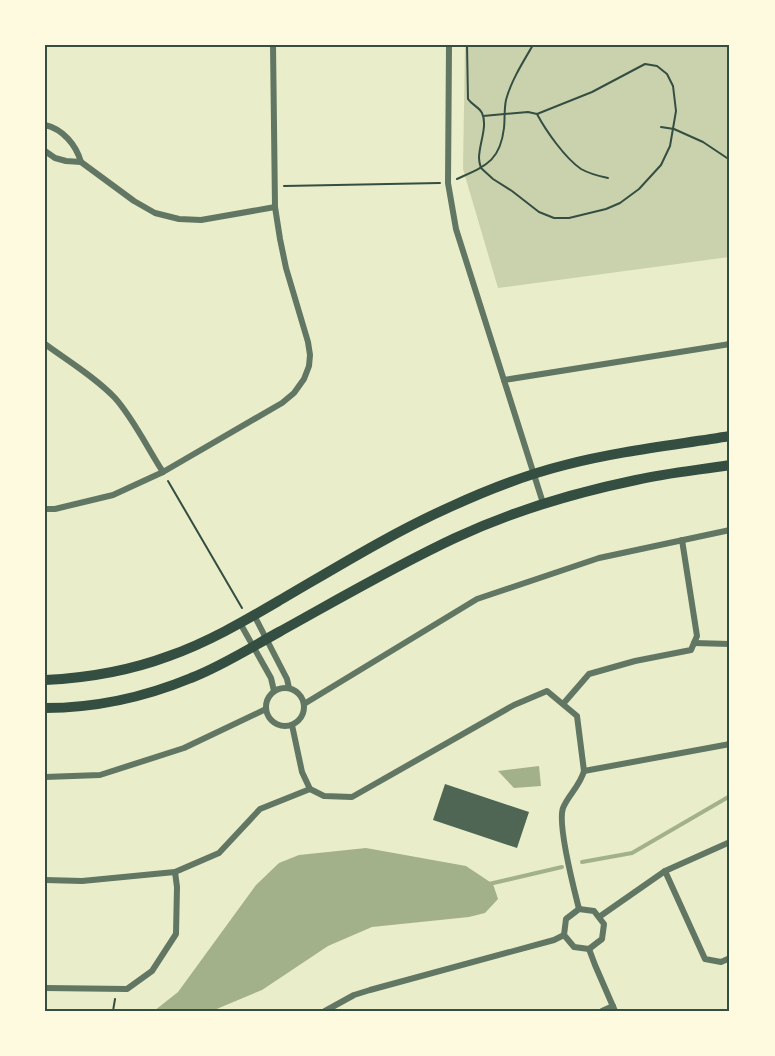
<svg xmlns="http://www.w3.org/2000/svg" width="775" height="1056" font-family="'IBM Plex Serif',serif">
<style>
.green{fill:#cad2ad}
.water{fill:#a3b18a}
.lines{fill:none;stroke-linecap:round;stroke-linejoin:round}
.stream{stroke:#a3b18a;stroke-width:4}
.building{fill:#4f6655}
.path{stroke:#344e41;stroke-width:2}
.minor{stroke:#617663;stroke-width:6}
.secondary{stroke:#344e41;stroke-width:10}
.neatline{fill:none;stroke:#344e41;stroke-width:2}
</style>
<rect width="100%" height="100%" fill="#e9edc9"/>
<path class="green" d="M465 45H730L729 257 498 288 463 169Z"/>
<g class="water">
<path d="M539 766 541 786 514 788 498 771Z"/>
<path d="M366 848 466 866 493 884 498 899 485 913 469 917 372 927 328 946 262 990 212 1011H154L178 992 256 885 279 863 299 855Z"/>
</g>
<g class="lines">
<g class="stream">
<path d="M582 862 632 853 730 796"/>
<path d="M489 884 562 867"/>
</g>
</g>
<path class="building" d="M445 784 529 812 517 848 433 820Z"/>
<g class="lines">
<g class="path">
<path d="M467 45 468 99C472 105 479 107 482 113 488 126 479 144 479 158 479 161 480 165 481 168L493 179 512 191 539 212 554 218H569L606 209 620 203 639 189 661 165 670 146 676 111 673 86 667 74 657 66 645 64 592 92 537 114 528 112 483 116"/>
<path d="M537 114C546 131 565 158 581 169 590 174 598 176 608 178"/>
<path d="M661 127 674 129 703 142 730 160"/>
<path d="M457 179C485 166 500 162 504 128 505 119 504 109 506 100 511 81 523 62 533 45"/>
<path d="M284 186 440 183"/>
<path d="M168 481 242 608"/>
<path d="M113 1011 115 999"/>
</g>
<g class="minor">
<path d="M449 45 448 183 456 229 543 503"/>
<path d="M45 125C63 129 76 145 81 162"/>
<path d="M45 151 55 158 66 161 81 162 134 201 155 213 179 219 201 220 275 207"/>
<path d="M45 344C68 361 95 377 115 398 133 418 148 449 163 472"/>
<path d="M504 380 730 344"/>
<path d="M45 509H55L113 495 163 472 282 403 294 393 304 379 309 366 310 355 308 342 286 268 280 239 275 207 273 45"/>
<path d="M254 615 287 679 289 688"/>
<path d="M240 623 271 678 274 691"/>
<path d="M694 643 730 644"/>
<circle cx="285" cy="707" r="19"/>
<path d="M304 704 477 599 599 558 730 530"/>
<path d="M563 704 589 674 635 661 691 650 697 636 682 540"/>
<path d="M292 725 302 772 310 789 324 796 352 797 514 705 547 691 577 716 584 771C580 786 568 795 563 808 557 825 574 889 579 909"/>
<path d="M584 771 730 744"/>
<path d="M45 777 100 775 184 748 266 709"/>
<path d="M665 871 705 959 721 962 730 958"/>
<path d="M45 880 82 881 175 872"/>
<path d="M579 909 594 911 604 924 602 939 589 949 574 947 564 935 566 919Z"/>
<path d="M599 917 665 871 730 842"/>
<path d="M589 949 595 965 615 1011"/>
<path d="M45 988 127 989 152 971 176 934 177 887 175 872 219 853 260 809 310 789"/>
<path d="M325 1011 354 995 370 990 554 940 564 935"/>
<path d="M602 1011 613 1006"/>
</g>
<g class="secondary">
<path d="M45 680C88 678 129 671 169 656 209 642 246 620 282 599 337 567 392 533 450 507 487 490 525 475 565 465 619 451 675 445 730 436"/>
<path d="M45 708C94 708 145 697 191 678 222 666 250 648 279 632 337 600 395 566 455 538 513 511 573 493 636 480 667 473 699 470 730 465"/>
</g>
</g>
<rect width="775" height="1056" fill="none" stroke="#fefae0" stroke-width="93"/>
<rect x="46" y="46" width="682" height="964" class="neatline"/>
</svg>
